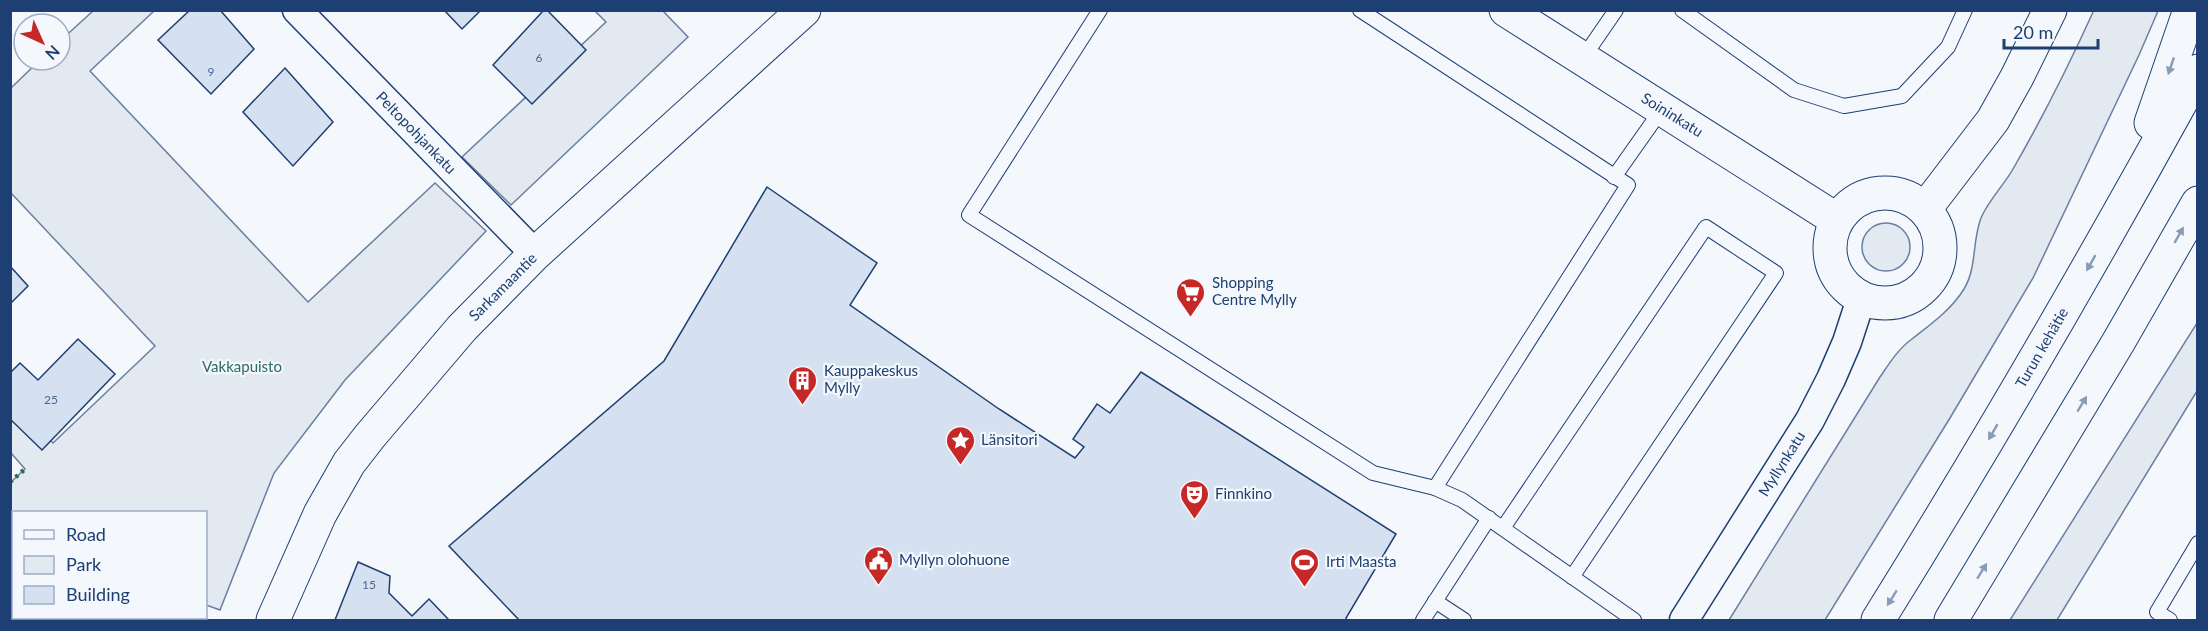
<svg xmlns="http://www.w3.org/2000/svg" width="2208" height="631" font-family="Lato,sans-serif">
<style>
.green{fill:#e3e9f0;stroke:#687fa3;stroke-width:1.5}
.building{fill:#d5e0f0;stroke:#1d3f73;stroke-width:1.5}
.lines{fill:none;stroke-linecap:round;stroke-linejoin:round}
.lane-casing{stroke:#1d3f73;stroke-width:16}
.street-casing{stroke:#1d3f73;stroke-width:31}
.secondary-casing{stroke:#1d3f73;stroke-width:35}
.highway-casing{stroke:#1d3f73;stroke-width:35}
.lane{stroke:#f4f7fb;stroke-width:14}
.street{stroke:#f4f7fb;stroke-width:28}
.secondary{stroke:#f4f7fb;stroke-width:33}
.highway{stroke:#f4f7fb;stroke-width:33}
.hedge{stroke:#2c6c60;stroke-width:4.5;stroke-dasharray:3 4.5;stroke-linecap:butt}
.oneway{fill:#889bb7}
.labels{text-anchor:middle;stroke-width:4.5;stroke-linejoin:round;paint-order:stroke}
.number-label{font-size:12px;fill:#4b6792}
.street-label{font-size:15px;fill:#1d3f73;stroke:#f4f7fb}
.poi-label{font-size:15px;fill:#1d3f73;stroke:#f4f7fb;text-anchor:start}
.park-label{font-size:15px;fill:#2c6c60;stroke:#f4f7fb}
</style>
<rect width="100%" height="100%" fill="#f4f7fb"/>
<g class="green">
<path d="M2094 10 2158 11 2139 55 2033 278 1950 418 1825 620H1729L1880 377C1889 364 1898 349 1912 339 1931 324 1951 310 1964 289 1977 268 1972 241 1981 218 1988 201 2004 185 2013 169 2043 117 2069 65 2094 10Z"/>
<path d="M93 11H154L90 71 308 302 435 183 486 231 345 380 274 473 220 610 206 605V512H14V614L11 617V482L25 469 11 453V398L53 443 155 346 11 193V88L40 60H60V41Z"/>
<path d="M595 11H663L688 37 511 205 462 157 606 22Z"/>
<circle cx="1886" cy="247" r="24"/>
<path d="M2197 323V391L2057 620H2010Z"/>
</g>
<g class="building">
<path d="M190 10H220L254 49 211 94 158 40Z"/>
<path d="M444 10H481L462 29Z"/>
<path d="M544 10H547L586 50 532 104 493 65Z"/>
<path d="M285 68 333 122 293 166 243 112Z"/>
<path d="M767 187 877 263 850 305 999 409 1075 458 1084 447 1073 439 1097 404 1110 413 1141 372 1396 534 1346 618 1347 620H519L449 546 664 361Z"/>
<path d="M10 266 28 286 10 304Z"/>
<path d="M78 339 115 374 42 450 10 419V373L20 363 38 380Z"/>
<path d="M358 562 390 576 389 593 412 616 429 599 449 620H335Z"/>
<path d="M124 618H199L198 620H123Z"/>
</g>
<g class="lines">
<defs>
<g id="lane">
<path d="M1100 10 969 215 1373 473 1435 488 1462 500 1634 620"/>
<path d="M1360 10 1628 185 1435 488"/>
<path d="M1682 10 1794 90 1844 106 1902 96 1948 47 1965 10"/>
<path d="M1583 58 1616 10"/>
<path d="M1614 177 1662 109"/>
<path d="M1503 528 1706 227 1776 273 1572 577"/>
<path d="M1435 601 1464 620"/>
<path d="M1423 620 1489 518"/>
<path d="M2170 620 2157 612 2198 543"/>
</g>
<g id="street">
<path d="M297 10 535 254"/>
<path d="M1684 620 1810 420 1831 379 1847 342 1861 299"/>
</g>
<g id="secondary">
<path d="M1506 10 1837 220"/>
<circle cx="1885" cy="248" r="55"/>
<path d="M1925 209 1993 120 2017 77 2050 10"/>
<path d="M273 620 320 514 349 463 370 436 462 328 535 254 804 10"/>
</g>
<g id="highway">
<path d="M2151 123 2190 10"/>
<path d="M1878 620C1990 440 2096 257 2198 71"/>
<path d="M1951 620 2119 341 2198 203"/>
</g>
</defs>
<use href="#lane" class="lane-casing"/>
<use href="#street" class="street-casing"/>
<use href="#secondary" class="secondary-casing"/>
<use href="#highway" class="highway-casing"/>
<use href="#lane" class="lane"/>
<use href="#street" class="street"/>
<use href="#secondary" class="secondary"/>
<use href="#highway" class="highway"/>
<path class="hedge" d="M10 482 25 469"/>
</g>
<defs><path id="oneway-solid" d="M-6-.8H1V-3.2L6.5 0L1 3.2V.8H-6Z" transform="scale(1.5)"/></defs>
<g class="oneway">
<use href="#oneway-solid" transform="translate(2171 66) rotate(109)"/>
<use href="#oneway-solid" transform="translate(2179 235) rotate(-60)"/>
<use href="#oneway-solid" transform="translate(2091 263) rotate(120)"/>
<use href="#oneway-solid" transform="translate(2082 404) rotate(-59)"/>
<use href="#oneway-solid" transform="translate(1993 432) rotate(120)"/>
<use href="#oneway-solid" transform="translate(1982 571) rotate(-58)"/>
<use href="#oneway-solid" transform="translate(1892 598) rotate(122)"/>
</g>
<defs>
<symbol id="supermarket-pin" viewBox="-11 -11 22 30"><path d="M0 17L-7.5 6A9.5 9.5 0 1 1 7.5 6Z" fill="#c62828" stroke="#f4f7fb"/><path d="M-6-5.5h2.5l.6 2H6L4.5 2H-2.5L-4.4-4H-6ZM-1.5 3.2a1.3 1.3 0 1 0 .1 0ZM3 3.2a1.3 1.3 0 1 0 .1 0Z" fill="#fff"/></symbol>
<symbol id="building-pin" viewBox="-11 -11 22 30"><path d="M0 17L-7.5 6A9.5 9.5 0 1 1 7.5 6Z" fill="#c62828" stroke="#f4f7fb"/><path d="M-4-6H4V6H1V3H-1V6H-4ZM-2.5-4.3h1.7v1.8h-1.7ZM.8-4.3h1.7v1.8H.8ZM-2.5-1h1.7V.8h-1.7ZM.8-1h1.7V.8H.8Z" fill="#fff"/></symbol>
<symbol id="sight-pin" viewBox="-11 -11 22 30"><path d="M0 17L-7.5 6A9.5 9.5 0 1 1 7.5 6Z" fill="#c62828" stroke="#f4f7fb"/><path d="M0-6L1.8-2.2L6-1.7L2.9 1.2L3.7 5.4L0 3.3L-3.7 5.4L-2.9 1.2L-6-1.7L-1.8-2.2Z" fill="#fff"/></symbol>
<symbol id="theatre-pin" viewBox="-11 -11 22 30"><path d="M0 17L-7.5 6A9.5 9.5 0 1 1 7.5 6Z" fill="#c62828" stroke="#f4f7fb"/><path d="M-5-5.5Q0-4 5-5.5V0Q5 5 0 6Q-5 5-5 0ZM-3.3-2.5H-1v1.5H-3.3ZM1-2.5H3.3v1.5H1ZM-2.8 1Q0 5.5 2.8 1Z" fill="#fff"/></symbol>
<symbol id="civic-pin" viewBox="-11 -11 22 30"><path d="M0 17L-7.5 6A9.5 9.5 0 1 1 7.5 6Z" fill="#c62828" stroke="#f4f7fb"/><path d="M-.6-6.5H3V-4.5H.6V-3L4-1V1h2V6H-6V1h2V-1L-.6-3ZM-1.2 2.5V6h2.4V2.5Z" fill="#fff"/></symbol>
<symbol id="stadium-pin" viewBox="-11 -11 22 30"><path d="M0 17L-7.5 6A9.5 9.5 0 1 1 7.5 6Z" fill="#c62828" stroke="#f4f7fb"/><path d="M0-5a6.5 5 0 1 0 0 10a6.5 5 0 1 0 0-10ZM-3.5-1.8h7v3.6h-7Z" fill="#fff"/></symbol>
</defs>
<g fill-rule="evenodd">
<use href="#supermarket-pin" x="1174" y="276" width="33" height="45"/>
<use href="#building-pin" x="786" y="364" width="33" height="45"/>
<use href="#sight-pin" x="944" y="424" width="33" height="45"/>
<use href="#theatre-pin" x="1178" y="478" width="33" height="45"/>
<use href="#civic-pin" x="862" y="544" width="33" height="45"/>
<use href="#stadium-pin" x="1288" y="546" width="33" height="45"/>
</g>
<g class="labels">
<g class="number-label">
<text x="539" y="62">6</text>
<text x="211" y="76">9</text>
<text x="51" y="404">25</text>
<text x="369" y="589">15</text>
</g>
<g class="street-label">
<text transform="translate(1672 115) rotate(32)" y="5">Soininkatu</text>
<text transform="translate(416 133) rotate(46)" y="5">Peltopohjankatu</text>
<text transform="translate(503 287) rotate(-45)" y="5">Sarkamaantie</text>
<text transform="translate(2042 348) rotate(-60)" y="5">Turun kehätie</text>
<text transform="translate(1782 464) rotate(-58)" y="5">Myllynkatu</text>
</g>
<g class="poi-label">
<text x="1212" y="288">Shopping<tspan x="1212" dy="17">Centre Mylly</tspan></text>
<text x="824" y="376">Kauppakeskus<tspan x="824" dy="17">Mylly</tspan></text>
<text x="981" y="445">Länsitori</text>
<text x="1215" y="499">Finnkino</text>
<text x="899" y="565">Myllyn olohuone</text>
<text x="1326" y="567">Irti Maasta</text>
</g>
<g class="park-label">
<text x="242" y="372">Vakkapuisto</text>
</g>
</g>
<rect width="2208" height="631" fill="none" stroke="#1d3f73" stroke-width="24"/>
<rect x="12" y="511" width="195" height="108" fill="#f4f7fb" stroke="#9eadc5" stroke-width="1.5"/>
<rect x="24" y="530" width="30" height="9" fill="#f4f7fb" stroke="#9eadc5" stroke-width="1.5"/>
<text x="66" y="541" font-size="18" fill="#1d3f73">Road</text>
<rect x="24" y="556" width="30" height="18" fill="#e3e9f0" stroke="#9eadc5" stroke-width="1.5"/>
<text x="66" y="571" font-size="18" fill="#1d3f73">Park</text>
<rect x="24" y="586" width="30" height="18" fill="#d5e0f0" stroke="#9eadc5" stroke-width="1.5"/>
<text x="66" y="601" font-size="18" fill="#1d3f73">Building</text>
<g transform="translate(42 42) rotate(135)"><circle r="28" fill="#f4f7fb" stroke="#9eadc5" stroke-width="1.5"/>
<path d="M0-4.5L10 22L0 15L-10 22Z" fill="#c62828"/>
<text y="-9" font-size="16" font-weight="bold" text-anchor="middle" fill="#1d3f73">N</text>
</g>
<path d="M2004 39v9h94v-9" fill="none" stroke="#1d3f73" stroke-width="3"/>
<text x="2013" y="39" font-size="18" fill="#1d3f73" stroke="#f4f7fb" stroke-width="4.5" paint-order="stroke">20 m</text>
</svg>
